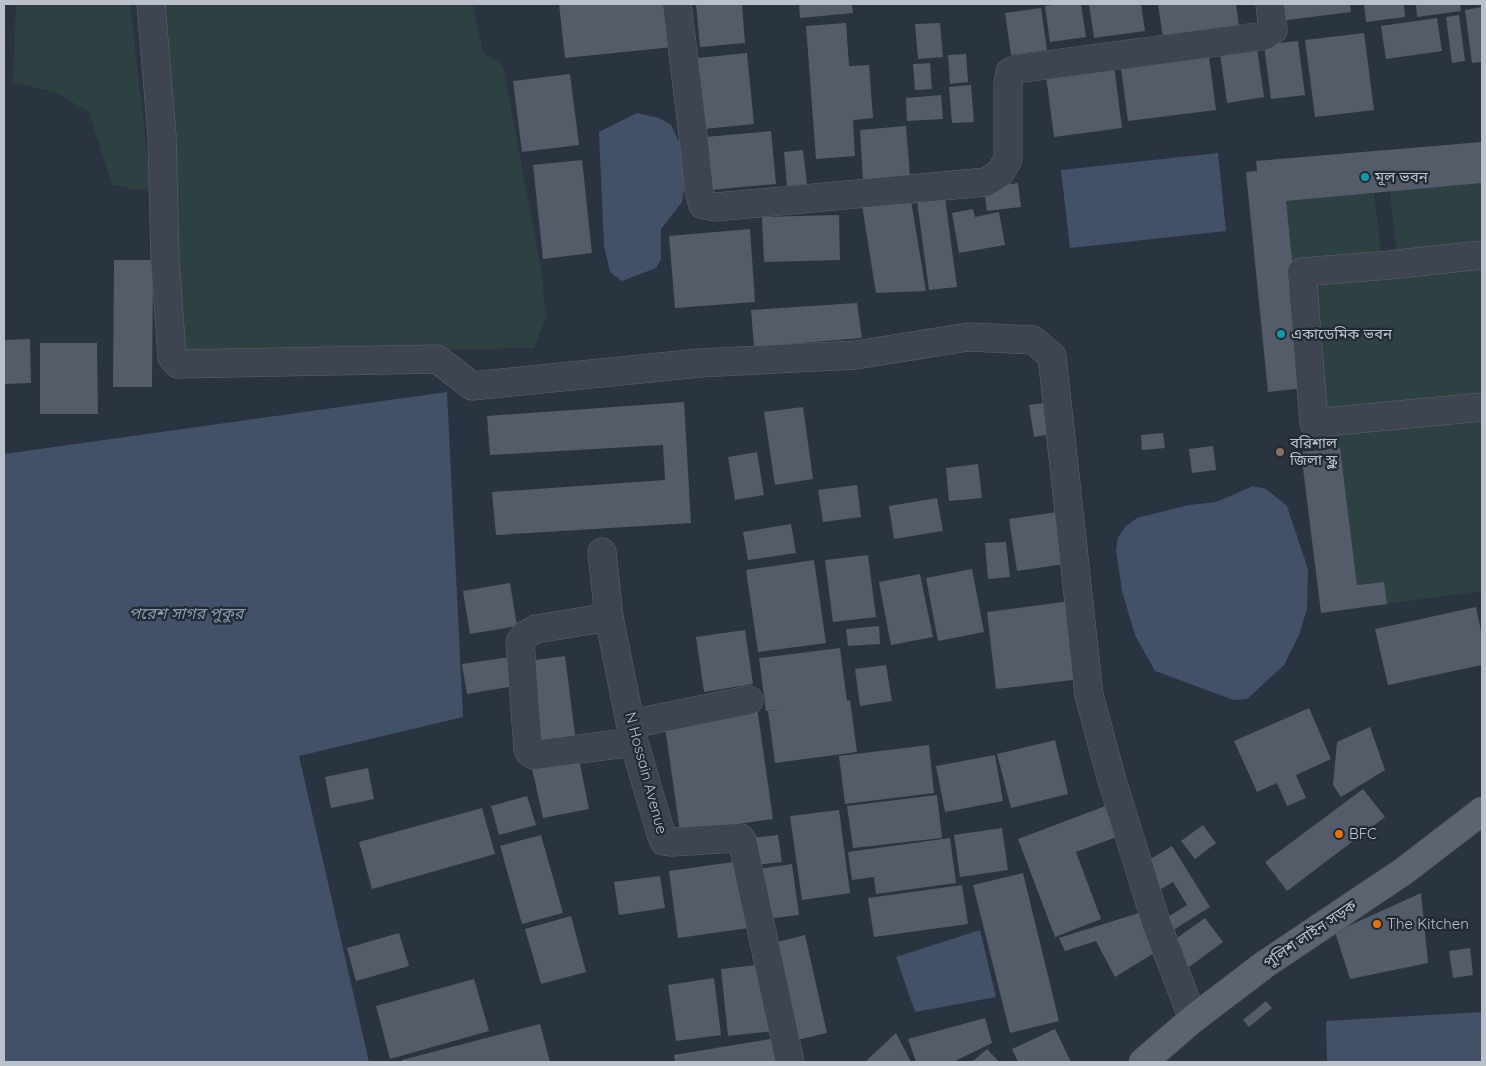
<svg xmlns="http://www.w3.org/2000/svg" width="1486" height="1066" font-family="Quicksand,'Noto Sans Bengali',sans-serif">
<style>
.green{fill:#2d4042}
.water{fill:#425167}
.building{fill:#545c6a}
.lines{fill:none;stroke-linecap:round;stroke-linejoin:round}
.minor-casing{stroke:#5c636d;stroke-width:29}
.major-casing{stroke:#484e59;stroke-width:29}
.minor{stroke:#3e4550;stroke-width:28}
.major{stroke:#5c6470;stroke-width:28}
.culture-dot{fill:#0f9aa8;stroke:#232a35;stroke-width:2}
.education-dot{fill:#8d6e63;stroke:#232a35;stroke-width:2}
.food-dot{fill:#e8710a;stroke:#232a35;stroke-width:2}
.labels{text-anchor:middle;stroke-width:4.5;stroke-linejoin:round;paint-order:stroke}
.poi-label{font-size:15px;fill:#bbc1ca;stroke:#232a35;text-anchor:start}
.street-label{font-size:15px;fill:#bbc1ca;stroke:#232a35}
.water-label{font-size:16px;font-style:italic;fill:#8697ae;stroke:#232a35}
</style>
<rect width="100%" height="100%" fill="#2a3340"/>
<g class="green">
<path d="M16 4H130L151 188 138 190 112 185 89 112 57 93 13 82Z"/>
<path d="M159 4H473L483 52 503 66 542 275 546 319 534 348 185 354Z"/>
<path d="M1482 183V249L1405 256 1396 247 1390 191Z"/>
<path d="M1374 193 1381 248 1367 258 1292 265 1286 201Z"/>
<path d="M1482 261V397L1325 412 1311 279Z"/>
<path d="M1482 411V574H1481L1482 591 1387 604 1384 582 1357 585 1340 448 1329 449 1326 424Z"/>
</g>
<g class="water">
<path d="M637 113 659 118 671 125 688 160 682 202 661 229V259L656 268 622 281 610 272 604 246 599 132Z"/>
<path d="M1218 153 1226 231 1070 248 1061 170Z"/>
<path d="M447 392 463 717 299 756 369 1062H4V454Z"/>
<path d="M1253 486 1266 489 1287 506 1308 569 1307 609 1299 635 1284 665 1247 699 1234 700 1155 671 1135 635 1122 591 1116 550 1118 537 1126 526 1137 518 1189 505 1216 502Z"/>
<path d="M980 930 996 997 915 1012 896 957Z"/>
<path d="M1482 1012V1062H1327L1326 1021Z"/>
</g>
<g class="building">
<path d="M559 4H668L673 47 565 58Z"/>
<path d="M696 4H742L745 43 700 47Z"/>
<path d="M799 4H852L853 13 800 18Z"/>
<path d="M1059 4H1081L1086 37 1050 42 1045 6Z"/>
<path d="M1089 4H1141L1145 31 1094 38Z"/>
<path d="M1158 4H1236L1240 34 1164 44Z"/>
<path d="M1277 4H1350L1351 12 1279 21Z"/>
<path d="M1364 4H1404L1405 17 1366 22Z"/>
<path d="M1416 4H1460L1461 11 1417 17Z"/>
<path d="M1482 7V62L1472 63 1465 10Z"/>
<path d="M1041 8 1047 50 1011 55 1005 13Z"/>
<path d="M1459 15 1465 61 1452 63 1446 17Z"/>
<path d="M1437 18 1442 51 1386 59 1381 26Z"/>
<path d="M846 23 849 66 869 65 873 118 853 120 855 156 816 159 806 26Z"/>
<path d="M940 23 943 57 918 59 915 24Z"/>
<path d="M1364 33 1374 110 1315 117 1305 40Z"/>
<path d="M1256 41 1264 97 1227 103 1219 47Z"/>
<path d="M1298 41 1305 95 1271 99 1264 45Z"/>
<path d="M1208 49 1216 110 1128 121 1120 61Z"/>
<path d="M747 53 754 124 704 129 697 58Z"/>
<path d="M966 54 968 82 950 84 948 55Z"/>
<path d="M1113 58 1122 128 1054 137 1045 68Z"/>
<path d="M930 63 932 89 915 90 913 64Z"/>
<path d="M570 74 579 145 522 152 513 81Z"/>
<path d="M971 85 974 122 952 123 949 87Z"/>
<path d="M941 95 943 119 907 121 906 98Z"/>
<path d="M906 126 910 177 863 180 860 130Z"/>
<path d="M771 131 776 184 710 190 705 137Z"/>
<path d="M1482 142V183L1286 201 1305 388 1268 392 1246 172 1257 171 1256 161Z"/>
<path d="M803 150 807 184 787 186 784 152Z"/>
<path d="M582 160 592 253 543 259 533 165Z"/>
<path d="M1018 183 1021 207 987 211 984 188Z"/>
<path d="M945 198 957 287 929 290 917 201Z"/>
<path d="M911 201 926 291 876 293 862 205Z"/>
<path d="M973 209 975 217 999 212 1005 245 959 253 952 213Z"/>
<path d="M839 215 840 260 764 262 762 217Z"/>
<path d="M750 229 755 302 675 308 669 236Z"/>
<path d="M114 260H153L152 387H113Z"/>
<path d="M857 303 862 338 754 347 751 310Z"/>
<path d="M30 339 31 383 4 384V340Z"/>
<path d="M40 343H97L98 414H40Z"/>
<path d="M684 402 691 523 496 535 492 492 665 480 663 445 490 455 487 416Z"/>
<path d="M1051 402 1056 433 1034 437 1029 405Z"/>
<path d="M803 407 813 479 775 485 764 412Z"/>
<path d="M1163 433 1165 448 1142 450 1141 435Z"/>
<path d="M1213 446 1216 470 1192 473 1189 449Z"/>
<path d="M1340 448 1357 585 1384 582 1387 604 1321 613 1301 452Z"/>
<path d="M757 452 764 495 735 500 728 457Z"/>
<path d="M978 464 982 498 949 501 946 468Z"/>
<path d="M857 485 861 517 823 522 818 490Z"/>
<path d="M937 498 943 531 894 539 889 506Z"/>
<path d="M1064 511 1071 563 1017 571 1009 519Z"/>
<path d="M791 524 796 553 748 560 743 532Z"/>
<path d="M1006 542 1010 577 988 579 985 543Z"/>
<path d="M868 555 876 617 833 622 825 560Z"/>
<path d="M814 560 826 643 758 652 746 570Z"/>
<path d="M972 569 984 632 938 641 926 578Z"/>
<path d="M920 574 933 637 891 645 879 582Z"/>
<path d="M510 583 517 626 470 634 463 591Z"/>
<path d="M1071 601 1081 679 996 689 987 612Z"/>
<path d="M1476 607 1482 636V665L1388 685 1375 629Z"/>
<path d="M879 626 880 644 848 646 846 629Z"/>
<path d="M745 630 753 684 704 692 696 637Z"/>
<path d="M840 648 847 701 850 700 857 752 775 763 768 711 784 709 766 711 759 658Z"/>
<path d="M516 656 521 685 467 694 462 664Z"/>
<path d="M565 656 576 743 540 748 529 661Z"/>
<path d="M886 665 892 701 860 706 855 669Z"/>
<path d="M757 707 773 819 680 832 664 720Z"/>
<path d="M1309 708 1331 759 1296 775 1306 798 1287 806 1277 783 1257 792 1234 741Z"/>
<path d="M1370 727 1385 770 1341 797 1333 785 1337 742Z"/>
<path d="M1055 740 1068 794 1011 808 997 754Z"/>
<path d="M929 745 934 793 845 804 839 756Z"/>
<path d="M578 754 589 809 543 818 531 764Z"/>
<path d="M995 755 1003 801 945 812 936 766Z"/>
<path d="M368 768 374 799 331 808 325 777Z"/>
<path d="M1363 789 1385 817 1287 891 1265 862Z"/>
<path d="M937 795 942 838 853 848 847 806Z"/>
<path d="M527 796 536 825 499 835 491 806Z"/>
<path d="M1108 805 1119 836 1076 852 1101 919 1055 937 1018 839Z"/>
<path d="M482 808 495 854 372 889 359 842Z"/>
<path d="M839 810 850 893 802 900 790 816Z"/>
<path d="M1203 825 1216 843 1195 859 1181 841Z"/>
<path d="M1002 828 1008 870 960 877 954 835Z"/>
<path d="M541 835 563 913 522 924 500 846Z"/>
<path d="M778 835 782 862 756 865 752 838Z"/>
<path d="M950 838 956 883 876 894 874 877 852 880 848 852Z"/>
<path d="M1172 846 1210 907 1170 932 1163 920 1187 905 1173 882 1156 892 1139 866Z"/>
<path d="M740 861 749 928 678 938 669 871Z"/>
<path d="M792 864 799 915 765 919 758 869Z"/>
<path d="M1023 873 1059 1021 1010 1033 973 885Z"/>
<path d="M660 876 665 908 619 915 614 882Z"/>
<path d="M962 885 968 924 874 937 868 898Z"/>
<path d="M1421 893 1428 963 1350 979 1335 932Z"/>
<path d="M1142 912 1164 947 1115 977 1096 941 1065 951 1059 938Z"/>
<path d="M571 916 586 972 541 984 525 929Z"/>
<path d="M1205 918 1223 942 1185 970 1167 945Z"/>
<path d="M399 933 409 966 356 981 347 948Z"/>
<path d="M805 935 827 1033 797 1040 774 943Z"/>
<path d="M1470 948 1473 975 1453 978 1449 951Z"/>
<path d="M767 964 774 1031 728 1036 721 969Z"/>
<path d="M714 978 721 1035 676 1041 668 985Z"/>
<path d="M474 979 489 1031 390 1059 376 1006Z"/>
<path d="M1266 1001 1272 1008 1249 1027 1243 1020Z"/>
<path d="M985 1018 992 1043 953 1062H916L908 1039Z"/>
<path d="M540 1024 550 1062H402V1060Z"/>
<path d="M1055 1029 1071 1062H1018L1012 1049Z"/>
<path d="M896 1033 911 1062H865Z"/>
<path d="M776 1038 781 1062H675L674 1055Z"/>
<path d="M987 1049 999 1062H972Z"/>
</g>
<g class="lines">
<defs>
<g id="minor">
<path d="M151 4 162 136 165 259 172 357 178 364 437 359 472 386 700 363 856 355 968 337 1033 340 1052 356 1089 695 1111 777 1156 922 1193 1019"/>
<path d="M677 4 695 151 699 191 703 205 716 207 986 182 1000 173 1008 159V85L1010 72 1017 69 1263 36 1273 30 1270 4"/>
<path d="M1482 255 1389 265 1302 272 1314 423 1482 407"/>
<path d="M602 552 609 617 634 742 661 834 664 841 672 842 737 838H740L742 840 790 1062"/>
<path d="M609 617 536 629 525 635 520 642 528 749 530 753 534 755 634 742"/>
<path d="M631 724 749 700"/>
</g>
<path id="major" d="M1143 1062 1193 1019 1264 965 1404 871 1482 811"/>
</defs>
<use href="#minor" class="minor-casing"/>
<use href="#major" class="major-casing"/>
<use href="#minor" class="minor"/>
<use href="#major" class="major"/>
</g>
<g class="culture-dot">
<circle cx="1365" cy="177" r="5"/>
<circle cx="1281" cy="334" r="5"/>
</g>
<circle class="education-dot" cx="1280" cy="452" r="5"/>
<g class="food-dot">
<circle cx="1339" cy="834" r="5"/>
<circle cx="1377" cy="924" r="5"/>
</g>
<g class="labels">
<g class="poi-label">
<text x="1375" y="182">মূল ভবন</text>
<text x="1291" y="339">একাডেমিক ভবন</text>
<text x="1290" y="448">বরিশাল<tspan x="1290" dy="17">জিলা স্কুল</tspan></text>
<text x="1349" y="839">BFC</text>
<text x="1387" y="929">The Kitchen</text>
</g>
<g class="street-label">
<text transform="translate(646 773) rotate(75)" y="5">N Hossain Avenue</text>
<text transform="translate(1310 934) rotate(-34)" y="5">পুলিশ লাইন সড়ক</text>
</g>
<g class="water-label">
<text x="186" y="619">পরেশ সাগর পুকুর</text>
</g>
</g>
<rect width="1486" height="1066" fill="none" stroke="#bbc1ca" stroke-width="10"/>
</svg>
